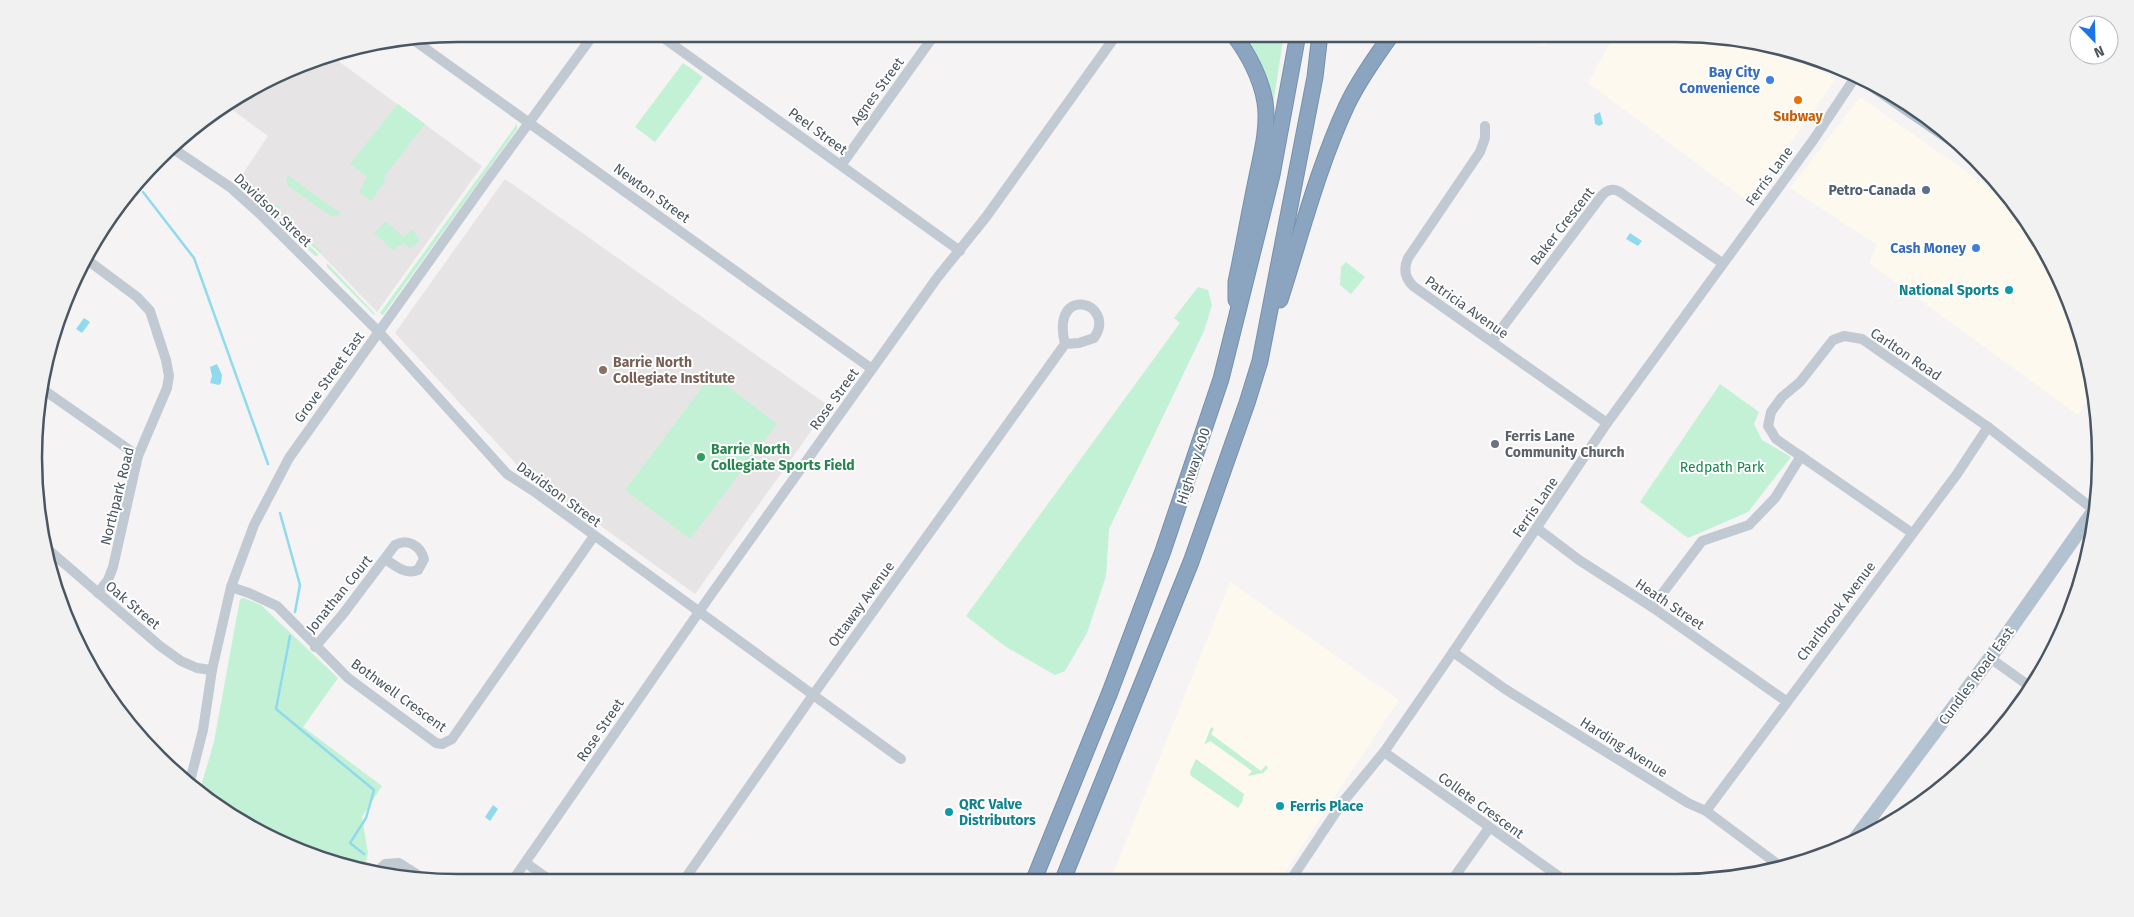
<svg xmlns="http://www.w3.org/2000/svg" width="2134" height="917" font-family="'Fira Sans',sans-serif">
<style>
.commercial{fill:#fdf9ef}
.education{fill:#e6e4e5}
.green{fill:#c3f1d5}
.water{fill:#90daee}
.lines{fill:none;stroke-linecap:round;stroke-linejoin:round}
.stream{stroke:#90daee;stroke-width:2.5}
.highway-casing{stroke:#7690ad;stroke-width:17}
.minor{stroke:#c1cad2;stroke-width:10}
.major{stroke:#b3c2d1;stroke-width:14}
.highway{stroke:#8ba5c1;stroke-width:15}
.shop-dot{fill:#3f7fe0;stroke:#fff;stroke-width:2}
.food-dot{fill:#e8710a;stroke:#fff;stroke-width:2}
.service-dot{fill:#5c6f8a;stroke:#fff;stroke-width:2}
.culture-dot{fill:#0f9aa8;stroke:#fff;stroke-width:2}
.education-dot{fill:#8d6e63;stroke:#fff;stroke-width:2}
.worship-dot{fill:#6b7280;stroke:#fff;stroke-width:2}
.leisure-dot{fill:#2e9e5b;stroke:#fff;stroke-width:2}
.labels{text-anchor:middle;stroke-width:4;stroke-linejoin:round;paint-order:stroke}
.shop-label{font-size:14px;font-weight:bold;fill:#366cbe;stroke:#fff;text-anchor:end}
.street-label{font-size:14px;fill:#4a5661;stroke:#fff}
.food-label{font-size:14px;font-weight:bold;fill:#c56008;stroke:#fff}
.service-label{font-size:14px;font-weight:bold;fill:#4e5e75;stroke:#fff;text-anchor:end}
.culture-label{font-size:14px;font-weight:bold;fill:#0d838f;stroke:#fff;text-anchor:start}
.education-label{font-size:14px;font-weight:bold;fill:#785e54;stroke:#fff;text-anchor:start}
.worship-label{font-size:14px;font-weight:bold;fill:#5b616d;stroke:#fff;text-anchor:start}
.leisure-label{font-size:14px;font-weight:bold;fill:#27864d;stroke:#fff;text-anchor:start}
.park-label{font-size:14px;fill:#17864f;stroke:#fff}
.rim{fill:none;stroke:#4a5661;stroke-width:2.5}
</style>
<rect width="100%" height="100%" fill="#f5f3f3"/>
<g class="commercial">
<path d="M1525 34H1555L1544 47Z"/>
<path d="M1603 34H1676L1798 54 1835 80 1749 202 1588 83 1611 41Z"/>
<path d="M1860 97 2017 207 2057 271 2086 349 2093 392 2078 415 1869 263 1877 245 1790 188Z"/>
<path d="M1230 582 1399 700 1279 881H1110Z"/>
</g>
<g class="education">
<path d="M330 55 482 166 377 312 320 253 240 178 268 136 226 105 246 91 322 56Z"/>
<path d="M505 179 829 406 695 594 518 466 395 333Z"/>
</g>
<g class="green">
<path d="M1239 34H1284L1272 111Z"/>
<path d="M683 63 703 77 655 142 635 127Z"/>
<path d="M398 104 425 124 385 176 384 183 371 201 359 192 367 177 350 164Z"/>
<path d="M517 124V129L383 315 380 313Z"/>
<path d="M289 176 340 213 338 216H331L288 186 286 179Z"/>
<path d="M276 205 281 206 278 211 322 252 320 253 272 207Z"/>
<path d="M270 209 319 255 315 256 270 214Z"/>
<path d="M385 222H387L403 237 412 230 419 238 418 243 410 248 403 243 393 250 374 233Z"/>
<path d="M1346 262 1365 277 1351 294 1340 285 1341 267Z"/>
<path d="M327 263 375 314 374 315 327 267Z"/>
<path d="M1198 287 1208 290 1212 305 1204 331 1109 529 1106 576 1087 633 1065 671 1055 675 1006 647 966 616 1180 323 1174 318Z"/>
<path d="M712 374 777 424 690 539 625 490Z"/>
<path d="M1720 384 1759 412 1754 424 1762 440 1791 457 1748 512 1688 538 1640 502Z"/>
<path d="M244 598 261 605 338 678 303 727 382 786 362 817 368 853 364 868 322 861 246 826 199 793 214 742 240 599Z"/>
<path d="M1211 727 1214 729 1211 734 1261 771 1266 765 1268 768 1263 773 1248 776 1252 771 1210 741 1204 745Z"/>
<path d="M1196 759 1244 794 1242 802 1238 808 1191 776 1190 772Z"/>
</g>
<g class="water">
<path d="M1600 112 1603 124 1599 126 1595 124 1594 115Z"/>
<path d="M1630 233 1642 241 1638 246 1626 239Z"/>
<path d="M84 318 90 322 82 333 76 329Z"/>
<path d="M217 364 222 375 221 383 219 385 210 383 212 376 210 367Z"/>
<path d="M493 805 498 809 490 821 485 817Z"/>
</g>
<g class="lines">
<g class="stream">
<path d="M143 192 194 258 268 464"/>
<path d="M280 513 300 585 295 612"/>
<path d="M290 636 276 709 374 790 366 818 350 843 364 854"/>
</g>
<defs>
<g id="highway">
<path d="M1233 34C1248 53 1261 78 1265 102 1269 128 1261 156 1256 181 1249 215 1243 249 1236 282V300"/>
<path d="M1280 300C1301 235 1318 167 1347 105 1359 80 1376 56 1392 34"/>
<path d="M1033 882 1110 692 1163 551 1221 379 1272 175 1298 34"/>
<path d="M1062 882 1191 562 1247 403 1260 361 1315 77 1320 34"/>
</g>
</defs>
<use href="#highway" class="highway-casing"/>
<g class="minor">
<path d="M658 34 960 251"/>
<path d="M415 41 872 369"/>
<path d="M1485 126V138L1480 152 1408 258C1403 269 1405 278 1413 286L1607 423"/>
<path d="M172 148 230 187 259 213 379 332 507 474 535 492 901 759"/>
<path d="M842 164 935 34"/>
<path d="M86 259 137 297 150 311 166 360 169 376 167 388 138 456 113 567 108 580 98 593"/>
<path d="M1492 341 1600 198C1605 191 1612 187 1620 192L1722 263"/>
<path d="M41 388 138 456"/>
<path d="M1538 529 1579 560 1652 607 1786 701"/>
<path d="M1912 533 1776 439 1768 426 1771 412 1782 397 1800 382 1833 340 1844 336 1862 339 1988 427 2094 510"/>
<path d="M44 546 160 646 181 661 197 668 212 670"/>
<path d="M231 587 249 593 277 606 348 678 436 743 442 744 452 739 594 536"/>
<path d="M1652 607 1702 541 1749 525 1775 498 1801 456"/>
<path d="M315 647 343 614 395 545C407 538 420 545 424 559L418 570C405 575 396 566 385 559"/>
<path d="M1453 652 1505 689 1688 803 1706 811 1780 866"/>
<path d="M1990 658 2032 688"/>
<path d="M1384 752 1564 880"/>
<path d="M189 785 203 730 212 670 231 587 254 525 289 458 487 180 594 34"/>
<path d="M1706 811 1957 474 1988 427"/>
<path d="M526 863 554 883"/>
<path d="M379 870 385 864 399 863 421 877"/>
<path d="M1455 876 1489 828"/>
<path d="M1290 881 1342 803 1384 752 1453 652 1607 423 1814 139 1856 76"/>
<path d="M511 883 710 596 937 278 986 217 1117 34"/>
<path d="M682 883 813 695 1065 344C1050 282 1118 303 1094 338L1079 343 1065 344"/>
</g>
<g class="major">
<path d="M1867 81 1962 146"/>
<path d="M1852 843 1990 658 2097 506"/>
</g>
<use href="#highway" class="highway"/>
</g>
<g class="shop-dot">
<circle cx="1770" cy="80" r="5"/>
<circle cx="1976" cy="248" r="5"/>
</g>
<circle class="food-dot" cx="1798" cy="100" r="5"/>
<circle class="service-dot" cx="1926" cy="190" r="5"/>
<g class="culture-dot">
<circle cx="2009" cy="290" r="5"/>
<circle cx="1280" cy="806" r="5"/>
<circle cx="949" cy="812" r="5"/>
</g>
<circle class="education-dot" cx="603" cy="370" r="5"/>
<circle class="worship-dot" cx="1495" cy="444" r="5"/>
<circle class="leisure-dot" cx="701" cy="457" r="5"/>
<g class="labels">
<g class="shop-label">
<text x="1760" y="77">Bay City<tspan x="1760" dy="16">Convenience</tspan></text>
<text x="1966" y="253">Cash Money</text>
</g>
<g class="street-label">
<text transform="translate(877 91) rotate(-54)" y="5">Agnes Street</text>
<text transform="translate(818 131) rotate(36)" y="5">Peel Street</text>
<text transform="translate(1769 176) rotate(-54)" y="5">Ferris Lane</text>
<text transform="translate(652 193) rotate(36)" y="5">Newton Street</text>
<text transform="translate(273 210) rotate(43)" y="5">Davidson Street</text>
<text transform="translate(1562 226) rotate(-52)" y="5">Baker Crescent</text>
<text transform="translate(1467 307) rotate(35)" y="5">Patricia Avenue</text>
<text transform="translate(1906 354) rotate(34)" y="5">Carlton Road</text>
<text transform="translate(329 377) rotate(-54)" y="5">Grove Street East</text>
<text transform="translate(834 399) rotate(-54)" y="5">Rose Street</text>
<text transform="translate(1193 466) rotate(-72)" y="5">Highway 400</text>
<text transform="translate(559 494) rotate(36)" y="5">Davidson Street</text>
<text transform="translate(117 496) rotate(-76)" y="5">Northpark Road</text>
<text transform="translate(1535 507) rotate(-56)" y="5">Ferris Lane</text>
<text transform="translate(339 594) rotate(-51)" y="5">Jonathan Court</text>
<text transform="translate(861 604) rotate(-54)" y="5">Ottaway Avenue</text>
<text transform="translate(1670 604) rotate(34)" y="5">Heath Street</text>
<text transform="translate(133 605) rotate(40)" y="5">Oak Street</text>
<text transform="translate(1836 611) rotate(-53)" y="5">Charlbrook Avenue</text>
<text transform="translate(1976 676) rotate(-54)" y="5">Cundles Road East</text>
<text transform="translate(399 695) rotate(36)" y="5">Bothwell Crescent</text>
<text transform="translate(600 730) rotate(-56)" y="5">Rose Street</text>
<text transform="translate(1624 747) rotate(32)" y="5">Harding Avenue</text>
<text transform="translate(1481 805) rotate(36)" y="5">Collete Crescent</text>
</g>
<g class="food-label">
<text x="1798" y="121">Subway</text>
</g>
<g class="service-label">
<text x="1916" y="195">Petro-Canada</text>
</g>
<g class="culture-label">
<text x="1999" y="295" text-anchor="end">National Sports</text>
<text x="959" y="809">QRC Valve<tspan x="959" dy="16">Distributors</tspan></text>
<text x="1290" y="811">Ferris Place</text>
</g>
<g class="education-label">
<text x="613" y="367">Barrie North<tspan x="613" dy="16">Collegiate Institute</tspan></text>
</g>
<g class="worship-label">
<text x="1505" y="441">Ferris Lane<tspan x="1505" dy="16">Community Church</tspan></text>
</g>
<g class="leisure-label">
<text x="711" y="454">Barrie North<tspan x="711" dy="16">Collegiate Sports Field</tspan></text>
</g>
<g class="park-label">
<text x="1722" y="472">Redpath Park</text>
</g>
</g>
<path d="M0 0H2134V917H0ZM458 42H1676A416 416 0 0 1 2092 458V458A416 416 0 0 1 1676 874H458A416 416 0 0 1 42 458V458A416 416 0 0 1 458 42Z" fill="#f1f1f2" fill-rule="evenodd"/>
<path class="rim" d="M458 42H1676A416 416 0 0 1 2092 458V458A416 416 0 0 1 1676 874H458A416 416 0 0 1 42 458V458A416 416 0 0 1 458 42Z"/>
<g transform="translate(2094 40) rotate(157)"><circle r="24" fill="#ffffff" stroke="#b7bbc0"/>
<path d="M0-4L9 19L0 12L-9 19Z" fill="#1a73e8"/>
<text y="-8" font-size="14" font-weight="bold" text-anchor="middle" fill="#4a5661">N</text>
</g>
</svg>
